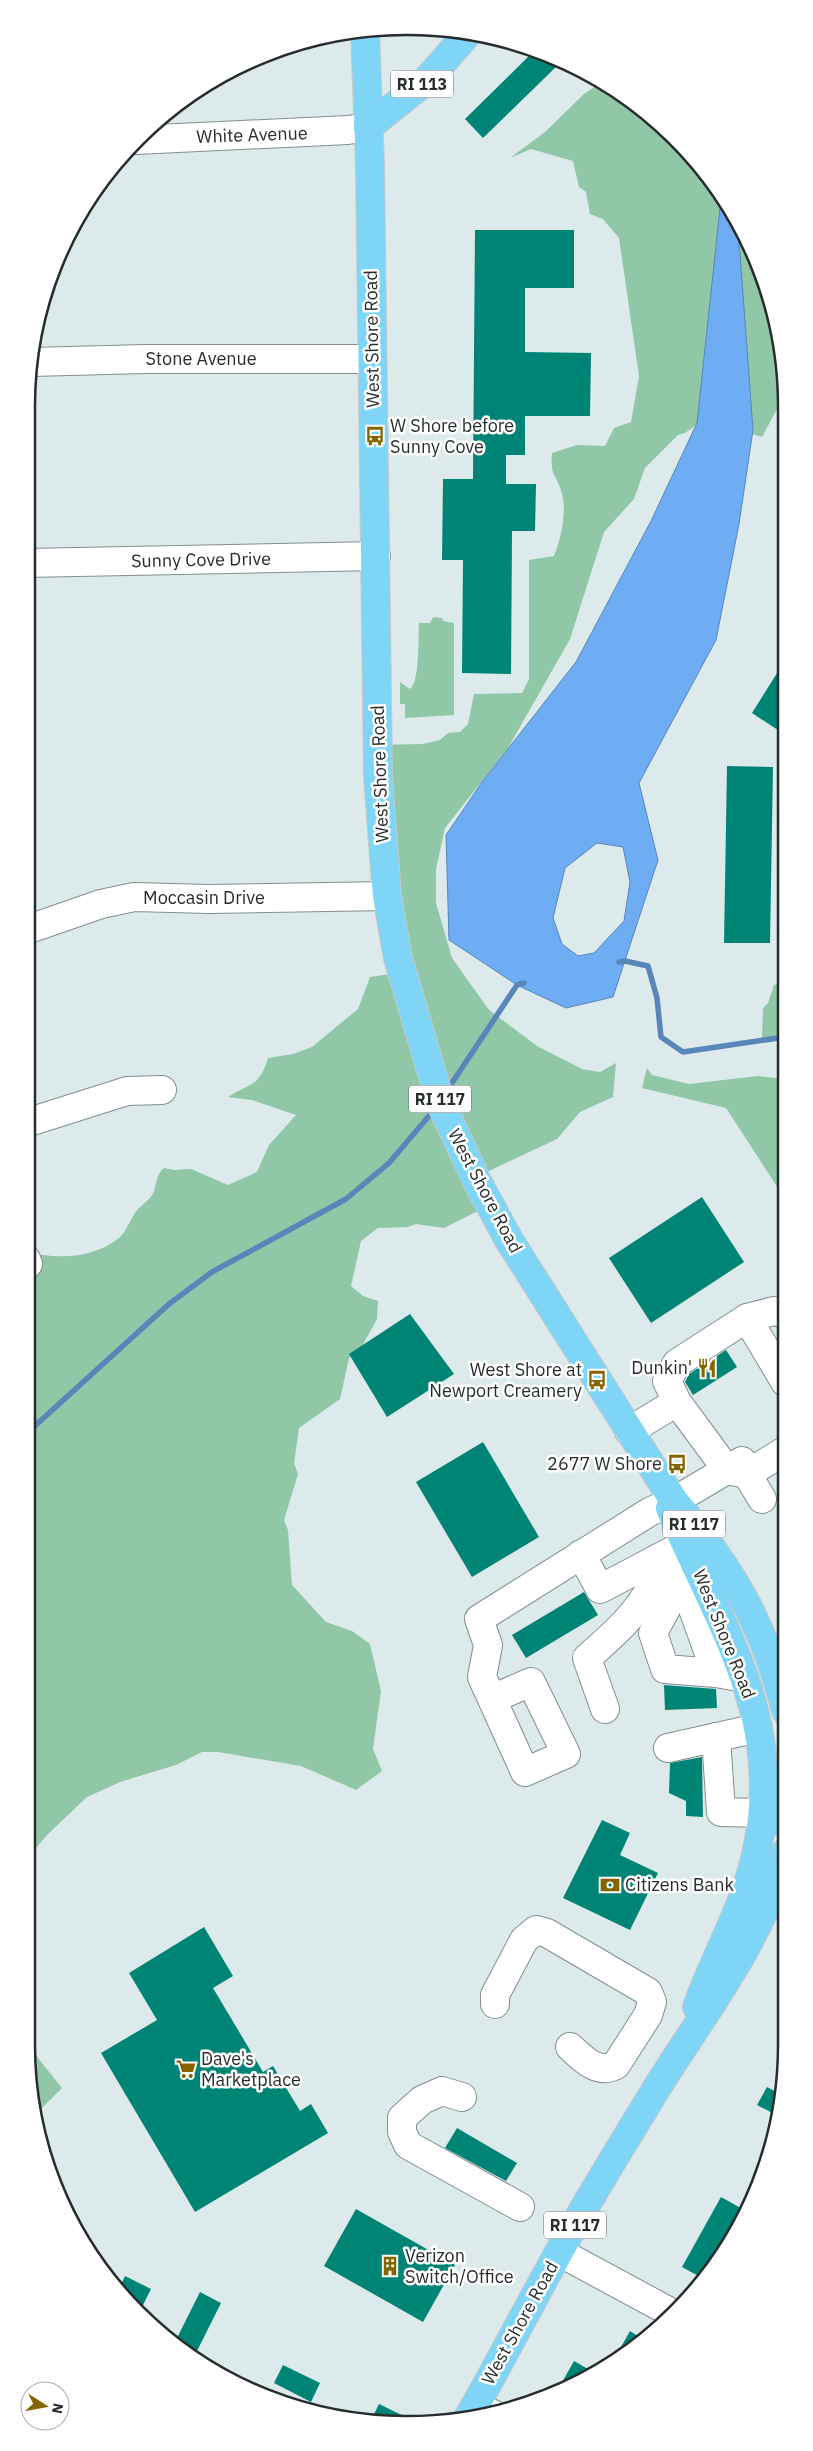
<svg xmlns="http://www.w3.org/2000/svg" width="813" height="2451" font-family="'IBM Plex Sans',sans-serif">
<style>
.green{fill:#90c7a6}
.water{fill:#6eacf4;stroke:#5986b8;fill-rule:evenodd}
.lines{fill:none;stroke-linecap:round;stroke-linejoin:round}
.stream{stroke:#5986b8;stroke-width:5.5}
.building{fill:#008475}
.minor-casing{stroke:#828e8f;stroke-width:30}
.major-casing{stroke:#c7c8c8;stroke-width:30}
.minor{stroke:#fff;stroke-width:28}
.major{stroke:#7fd5f5;stroke-width:28}
.labels{text-anchor:middle;stroke-width:5;stroke-linejoin:round;paint-order:stroke}
.shield{fill:#fff;stroke:#686b6c;stroke-width:1}
.shield-label{font-size:16px;font-weight:bold;fill:#272c2d}
.street-label{font-size:18px;fill:#272c2d;stroke:#fff}
.poi-label{font-size:18px;fill:#272c2d;stroke:#fff;text-anchor:start}
.rim{fill:none;stroke:#272c2d;stroke-width:2.5}
</style>
<rect width="100%" height="100%" fill="#ddeaec"/>
<g class="green">
<path d="M602 82 692 156 748 239 783 357 784 396 762 437 742 431 715 412 685 433 678 435 645 468 634 499 604 532 570 639 508 748 445 828 436 869V903L452 958 489 1010 537 1046 582 1069 600 1072 616 1063 613 1097 580 1112 557 1139 472 1179 484 1208 444 1228 416 1224 408 1227 378 1228 361 1241 351 1286 363 1296 378 1301 377 1319 360 1350 349 1358 340 1399 299 1428 294 1463 298 1474 284 1520 288 1530 292 1585 326 1622 352 1631 370 1644 381 1691 373 1749 382 1771 356 1790 301 1766 218 1752H202L176 1765 120 1782 87 1797 47 1835 26 1860V1252C57 1259 93 1259 119 1238 127 1231 131 1217 138 1209 142 1205 146 1202 150 1198 158 1189 154 1176 164 1168L174 1170 191 1169 228 1185 257 1172 269 1145 296 1115 252 1100 228 1097C252 1082 259 1087 268 1058L293 1054 312 1047 358 1009 370 977 397 973 375 745 423 744 440 740 448 733 460 732 468 724 474 694 522 693 529 679V560L554 556C561 539 567 512 562 494 557 474 550 478 552 453L577 445 605 446 614 428 631 422 639 376 619 238 603 219 590 214 586 192 579 187 573 161 531 149 510 158 545 132 584 94Z"/>
<path d="M433 617 442 618 443 621 454 623V715L405 718V704H400V682L410 689C420 682 418 636 419 623H430Z"/>
<path d="M785 982V1039L762 1038 763 1008 768 1003 774 985Z"/>
<path d="M647 1068 652 1075 689 1084 758 1076 785 1079V1199L726 1108 642 1088Z"/>
<path d="M26 2043 62 2088 33 2117 26 2045Z"/>
</g>
<path class="water" d="M721 199 736 220 740 254 753 430 739 524 716 640 639 783 658 860 613 997 566 1008 517 985 449 940 446 835 482 782 576 662 651 521 697 423ZM597 843 623 847 630 882 624 921 594 953 578 956 562 944 553 918 565 868Z"/>
<g class="lines">
<g class="stream">
<path d="M619 962 625 961 648 966 657 998 661 1037 683 1052 785 1037"/>
<path d="M446 1092 517 985 524 983"/>
<path d="M26 1434 169 1304 212 1272 346 1199 389 1163 434 1110"/>
</g>
</g>
<g class="building">
<path d="M532 53 560 63 483 138 465 119Z"/>
<path d="M475 230H574V288H525V352L591 353 590 416H525V455H506V484H536L535 531H512L511 674 462 673 463 560H442L443 479H473Z"/>
<path d="M784 662V734L752 713Z"/>
<path d="M727 766 773 767 770 943H724Z"/>
<path d="M702 1197 744 1262 651 1323 609 1258Z"/>
<path d="M410 1314 454 1374 387 1417 349 1354Z"/>
<path d="M726 1350 737 1367 693 1395 685 1382 689 1374Z"/>
<path d="M483 1442 539 1537 472 1577 416 1482Z"/>
<path d="M584 1592 598 1615 526 1658 512 1635Z"/>
<path d="M664 1685 716 1689 717 1708 665 1710Z"/>
<path d="M702 1757 703 1817 686 1816V1801L669 1793 670 1763Z"/>
<path d="M602 1820 630 1833 620 1855 658 1873 630 1930 563 1898Z"/>
<path d="M204 1927 233 1976 213 1988 263 2072 273 2066 300 2111 311 2104 328 2133 195 2212 101 2053 157 2020 129 1973Z"/>
<path d="M767 2087 782 2095 780 2117 757 2105Z"/>
<path d="M457 2128 517 2163 506 2181 445 2148Z"/>
<path d="M721 2197 746 2211 723 2256 702 2278 682 2267Z"/>
<path d="M356 2209 455 2265 423 2322 324 2266Z"/>
<path d="M125 2276 151 2289 139 2313 118 2291Z"/>
<path d="M200 2292 221 2303 197 2351 176 2340Z"/>
<path d="M630 2331 644 2340 638 2346 612 2363Z"/>
<path d="M574 2361 595 2373 575 2385 556 2393Z"/>
<path d="M283 2365 320 2383 311 2402 274 2383Z"/>
<path d="M379 2404 418 2423 370 2422Z"/>
</g>
<g class="lines">
<defs>
<g id="minor">
<path d="M136 140 348 130 368 127"/>
<path d="M31 362 146 359H372"/>
<path d="M26 563 376 556"/>
<path d="M26 930 101 904 134 897 208 899 387 896"/>
<path d="M26 1123 127 1091 162 1090"/>
<path d="M26 1259 28 1264"/>
<path d="M785 1314 774 1311 747 1318 677 1363 667 1381 677 1402 727 1470 747 1474 786 1450"/>
<path d="M747 1318 785 1382"/>
<path d="M629 1431 677 1402"/>
<path d="M747 1474 762 1499"/>
<path d="M674 1501 742 1461"/>
<path d="M672 1551 716 1673 744 1678"/>
<path d="M581 1554 600 1589 670 1552"/>
<path d="M682 1579 653 1633 665 1669 716 1673"/>
<path d="M492 1699 531 1682 566 1754 525 1772 482 1677 488 1645 479 1619 651 1511 668 1504"/>
<path d="M605 1709 587 1658C612 1636 639 1613 654 1581 657 1575 657 1566 658 1558"/>
<path d="M716 1737 721 1812 764 1813"/>
<path d="M668 1748 758 1728"/>
<path d="M495 2004V1995L524 1940 536 1930 547 1933 648 1992 652 2002 648 2015 616 2065C598 2075 583 2059 570 2047"/>
<path d="M462 2097 442 2091 422 2100 402 2118V2132L408 2145 520 2207"/>
<path d="M559 2252 670 2312"/>
<path d="M475 2406 493 2414"/>
</g>
<g id="major">
<path d="M365 30 370 167 378 776 387 896 398 958 441 1104 478 1183 509 1240 674 1501C732 1568 764 1624 786 1711"/>
<path d="M368 127 427 80 469 32"/>
<path d="M670 1508C721 1630 790 1723 754 1863 741 1913 714 1959 697 2007"/>
<path d="M763 1821H786"/>
<path d="M468 2418C500 2363 528 2307 559 2252 588 2200 619 2150 650 2099 699 2018 760 1945 786 1852"/>
</g>
</defs>
<use href="#minor" class="minor-casing"/>
<use href="#major" class="major-casing"/>
<use href="#minor" class="minor"/>
<use href="#major" class="major"/>
</g>
<defs>
<symbol id="bus-bare" viewBox="-9 -9 18 18"><path d="M-5-6H5V4H4V6H2V4H-2V6H-4V4H-5ZM-3.5-4V0h7V-4ZM-3.5 1.2v1.5H-2V1.2ZM2 1.2v1.5H3.5V1.2Z" fill="#866500" stroke="#fff" stroke-width="2.5" paint-order="stroke"/></symbol>
<symbol id="restaurant-bare" viewBox="-9 -9 18 18"><path d="M-5-6h1v4h1v-4h1v4h1v-4h1v5L-1.5 .5V6h-2V.5L-5-1ZM5-6V6H3V1.5H1.5Q1.5-4 5-6Z" fill="#866500" stroke="#fff" stroke-width="2.5" paint-order="stroke"/></symbol>
<symbol id="bank-bare" viewBox="-9 -9 18 18"><path d="M-6-4H6V4H-6ZM0-2.3a2.3 2.3 0 1 0 0 4.6a2.3 2.3 0 1 0 0-4.6Z" fill="#866500" stroke="#fff" stroke-width="2.5" paint-order="stroke"/></symbol>
<symbol id="supermarket-bare" viewBox="-9 -9 18 18"><path d="M-6-5.5h2.5l.6 2H6L4.5 2H-2.5L-4.4-4H-6ZM-1.5 3.2a1.3 1.3 0 1 0 .1 0ZM3 3.2a1.3 1.3 0 1 0 .1 0Z" fill="#866500" stroke="#fff" stroke-width="2.5" paint-order="stroke"/></symbol>
<symbol id="building-bare" viewBox="-9 -9 18 18"><path d="M-4-6H4V6H1V3H-1V6H-4ZM-2.5-4.3h1.7v1.8h-1.7ZM.8-4.3h1.7v1.8H.8ZM-2.5-1h1.7V.8h-1.7ZM.8-1h1.7V.8H.8Z" fill="#866500" stroke="#fff" stroke-width="2.5" paint-order="stroke"/></symbol>
</defs>
<g fill-rule="evenodd">
<use href="#bus-bare" x="361" y="422" width="28" height="28"/>
<use href="#restaurant-bare" x="693" y="1354" width="28" height="28"/>
<use href="#bus-bare" x="583" y="1366" width="28" height="28"/>
<use href="#bus-bare" x="663" y="1450" width="28" height="28"/>
<use href="#bank-bare" x="596" y="1871" width="28" height="28"/>
<use href="#supermarket-bare" x="172" y="2055" width="28" height="28"/>
<use href="#building-bare" x="376" y="2252" width="28" height="28"/>
</g>
<g class="labels">
<g class="shield">
<rect x="391" y="70.5" width="62" height="27" rx="4"/>
<rect x="409" y="1085.5" width="62" height="27" rx="4"/>
<rect x="663" y="1510.5" width="62" height="27" rx="4"/>
<rect x="544" y="2211.5" width="62" height="27" rx="4"/>
</g>
<g class="shield-label">
<text x="422" y="90">RI 113</text>
<text x="440" y="1105">RI 117</text>
<text x="694" y="1530">RI 117</text>
<text x="575" y="2231">RI 117</text>
</g>
<g class="street-label">
<text transform="translate(252 135) rotate(-2)" y="6">White Avenue</text>
<text transform="translate(372 339) rotate(-91)" y="6">West Shore Road</text>
<text x="201" y="365">Stone Avenue</text>
<text transform="translate(201 560) rotate(-1)" y="6">Sunny Cove Drive</text>
<text transform="translate(380 774) rotate(-92)" y="6">West Shore Road</text>
<text x="204" y="904">Moccasin Drive</text>
<text transform="translate(485 1191) rotate(62)" y="6">West Shore Road</text>
<text transform="translate(724 1634) rotate(68)" y="6">West Shore Road</text>
<text transform="translate(520 2323) rotate(-61)" y="6">West Shore Road</text>
</g>
<g class="poi-label">
<text x="390" y="432">W Shore before<tspan x="390" dy="21">Sunny Cove</tspan></text>
<text x="692" y="1374" text-anchor="end">Dunkin'</text>
<text x="582" y="1376" text-anchor="end">West Shore at<tspan x="582" dy="21">Newport Creamery</tspan></text>
<text x="662" y="1470" text-anchor="end">2677 W Shore</text>
<text x="625" y="1891">Citizens Bank</text>
<text x="201" y="2065">Dave's<tspan x="201" dy="21">Marketplace</tspan></text>
<text x="405" y="2262">Verizon<tspan x="405" dy="21">Switch/Office</tspan></text>
</g>
</g>
<path d="M0 0H813V2451H0ZM406 35H407A371 371 0 0 1 778 406V2045A371 371 0 0 1 407 2416H406A371 371 0 0 1 35 2045V406A371 371 0 0 1 406 35Z" fill="#fff" fill-rule="evenodd"/>
<path class="rim" d="M406 35H407A371 371 0 0 1 778 406V2045A371 371 0 0 1 407 2416H406A371 371 0 0 1 35 2045V406A371 371 0 0 1 406 35Z"/>
<g transform="translate(45 2406) rotate(101)"><circle r="24" fill="#ffffff" stroke="#a9abab"/>
<path d="M0-4L9 19L0 12L-9 19Z" fill="#866500"/>
<text y="-8" font-size="14" font-weight="bold" text-anchor="middle" fill="#272c2d">N</text>
</g>
</svg>
